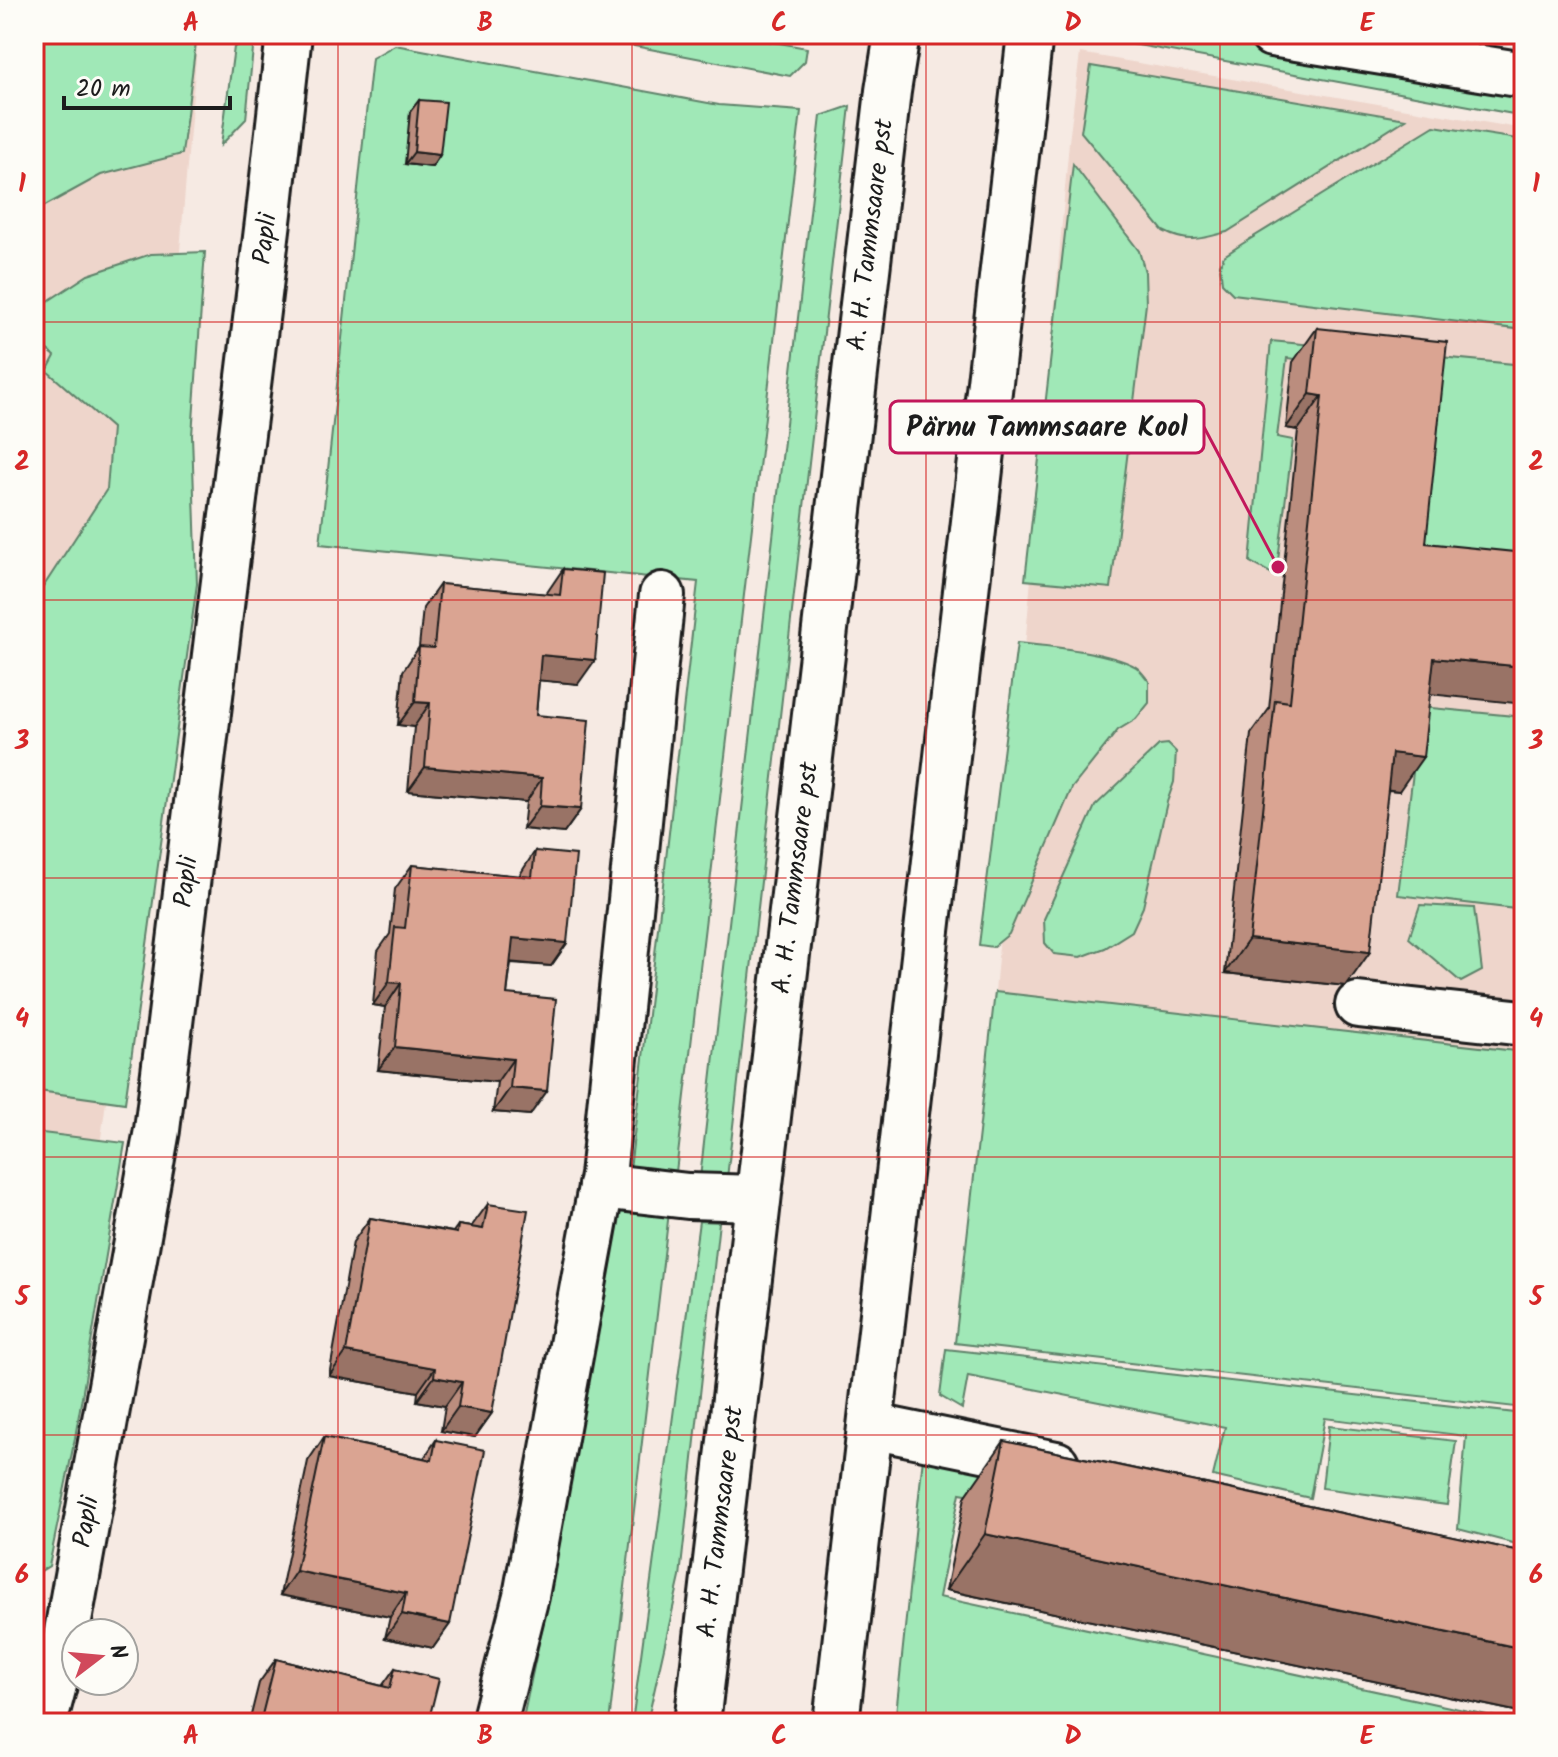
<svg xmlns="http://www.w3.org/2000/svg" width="1558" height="1757" font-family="Kalam,sans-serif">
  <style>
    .built { fill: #eed5cb }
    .green { fill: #a0e8b7; stroke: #5e826a; stroke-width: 2 }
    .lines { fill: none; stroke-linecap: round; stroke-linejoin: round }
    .minor-casing { stroke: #1c1c1c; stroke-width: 50 }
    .minor { stroke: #fdfcf7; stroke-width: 44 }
    .wall { fill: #bb8d7e; stroke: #1c1c1c; stroke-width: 2 }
    .shaded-wall { fill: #997366; stroke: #1c1c1c; stroke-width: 2 }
    .building { fill: #daa492; stroke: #1c1c1c; stroke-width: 2 }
    .grid { fill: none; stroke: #d62828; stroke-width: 2; stroke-opacity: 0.55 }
    .labels { text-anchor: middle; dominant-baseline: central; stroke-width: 6; stroke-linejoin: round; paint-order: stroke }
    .street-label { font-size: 26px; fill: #1c1c1c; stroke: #fdfcf7 }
    .leader { fill: none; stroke: #c2185b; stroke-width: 3 }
    .callout-dot { fill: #c2185b; stroke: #fdfcf7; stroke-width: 3 }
    .callout { fill: #fdfcf7; stroke: #c2185b; stroke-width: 3 }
    .callout-label { font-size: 28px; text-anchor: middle; font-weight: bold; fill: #1c1c1c }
    .neatline { fill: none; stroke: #d62828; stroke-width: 3 }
    .grid-label { font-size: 26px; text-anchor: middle; font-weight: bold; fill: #d62828 }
  </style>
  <rect width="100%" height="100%" fill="#f6eae3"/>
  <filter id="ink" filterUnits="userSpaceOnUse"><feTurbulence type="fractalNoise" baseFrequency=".0125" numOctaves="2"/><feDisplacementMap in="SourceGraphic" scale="16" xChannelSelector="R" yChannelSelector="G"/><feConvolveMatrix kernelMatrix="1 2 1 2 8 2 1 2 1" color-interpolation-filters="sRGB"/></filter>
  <g filter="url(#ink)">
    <!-- built -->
    <g class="built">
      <path d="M34,34H198L173,335L178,574L86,1248L39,1563L34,1578Z"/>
      <path d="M1080,53L1524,129V1408L955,1343L995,992L1069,142Z"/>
    </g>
    <!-- green -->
    <g class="green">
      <path d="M34,34H197L182,154L101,175L34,212Z"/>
      <path d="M572,34H730L807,48L805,61L790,76Z"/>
      <path d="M1095,34H1185L1524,93V116L1094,37Z"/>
      <path d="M254,39L246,119L221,145L234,47Z"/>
      <path d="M395,45L719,105L801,111L676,1172L630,1170L698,582L320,544L372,58Z"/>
      <path d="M1091,66L1406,119L1227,232C1201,239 1188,244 1163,231L1081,132Z"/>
      <path d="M850,106L727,1178H700L821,116Z"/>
      <path d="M1434,126L1524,140V330L1233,294L1222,283L1220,265L1224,256L1242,244Z"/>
      <path d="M1073,164L1139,251L1145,272L1146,304L1111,588L1025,580Z"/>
      <path d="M205,252L192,435L197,584L125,1103L39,1091L34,1058V601L107,489L112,428L47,371L55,356L40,344L42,305L88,275L151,254Z"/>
      <path d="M1271,341L1524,365V584L1407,572L1430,373L1287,358L1277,437L1293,440L1276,576L1250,562Z"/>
      <path d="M1017,643C1047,646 1111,652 1136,667C1141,670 1145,677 1149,681V703L1136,719L1118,730L1072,788L1009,934L993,947L979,945Z"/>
      <path d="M1421,707L1524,717V910L1398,895Z"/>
      <path d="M1168,744L1176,752L1174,782L1167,802L1143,907L1132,931L1105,948L1081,957L1054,954L1045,943L1044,919L1095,806L1159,745Z"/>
      <path d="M1420,905L1474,908L1482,971L1461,982L1409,938Z"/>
      <path d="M995,992L1524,1052V1408L955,1343Z"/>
      <path d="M34,1132L125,1143L75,1438L49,1566L34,1575Z"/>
      <path d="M618,1209L669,1212L609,1723H522L544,1619Z"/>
      <path d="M699,1221L719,1222L680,1577L647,1723H632Z"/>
      <path d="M946,1349L1524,1414V1546L1458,1529L1466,1436L1325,1418L1310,1498L1213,1476L1225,1427L968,1376L962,1409L940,1396Z"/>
      <path d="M1329,1426L1456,1441L1447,1505L1322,1488Z"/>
      <path d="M923,1457L1026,1474L1018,1503L960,1493L939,1597L1524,1723H895Z"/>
    </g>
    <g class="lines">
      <!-- minor casing -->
      <g class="minor-casing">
        <g id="minor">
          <path d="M1272,34L1524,75"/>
          <path d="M1358,1005L1524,1023"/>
          <path d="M601,1186L688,1196L758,1198"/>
          <path d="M871,1426L1056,1464"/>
          <path d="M44,1723L65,1643L157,1130L269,213L289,34"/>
          <path d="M494,1723L526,1596L603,1176L662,595"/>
          <path d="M697,1723L888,91L897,34"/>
          <path d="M836,1723L1030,34"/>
        </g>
      </g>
      <!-- minor -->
      <use href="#minor" class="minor"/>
    </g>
    <!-- wall -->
    <g class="wall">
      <path d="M419,100L440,155L432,167L405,164L410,112Z"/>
      <path d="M1317,328L1426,543L1430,694L1399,791L1388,790L1346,986L1225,973L1251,734L1269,709L1298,430L1286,428L1293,362Z"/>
      <path d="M563,569L578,684L539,680L536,715L581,809L564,833L523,829L526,802L408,791L414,727L398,725L403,671L419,647L423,608L440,584L546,594Z"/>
      <path d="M535,851L567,943L551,966L511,963L507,994L530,1115L493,1112L497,1082L378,1070L385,1007L373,1005L378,951L390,934L395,889L412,865L519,876Z"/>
      <path d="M488,1204L492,1413L475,1437L441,1431L445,1406L417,1401L418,1392L329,1376L353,1242L370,1218L453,1232L458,1225L471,1227Z"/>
      <path d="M324,1437L424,1458L436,1440L450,1624L433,1648L385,1638L390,1617L280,1595L308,1461Z"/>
      <path d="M1004,1441L1524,1552V1713L946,1590L965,1497Z"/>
      <path d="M276,1659L382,1686L395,1668L428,1723H249L259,1683Z"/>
    </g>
    <!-- shaded-wall -->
    <g class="shaded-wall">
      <path d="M414,152L440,155L432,167L405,164Z"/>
      <path d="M1310,394L1322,396L1298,430L1286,428Z"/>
      <path d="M541,655L595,660L578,684L524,679Z"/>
      <path d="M1434,658L1524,667V704L1410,692Z"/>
      <path d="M415,702L430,703L414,727L398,725Z"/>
      <path d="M1392,753L1423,757L1399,791L1368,787Z"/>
      <path d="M425,767L542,778L526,802L408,791Z"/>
      <path d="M540,806L581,809L564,833L523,829Z"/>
      <path d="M513,938L567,943L551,966L496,961Z"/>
      <path d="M1249,939L1370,952L1346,986L1225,973Z"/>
      <path d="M389,982L401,983L385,1007L373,1005Z"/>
      <path d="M395,1047L513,1059L497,1082L378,1070Z"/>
      <path d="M510,1088L547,1091L530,1115L493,1112Z"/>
      <path d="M346,1352L435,1368L418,1392L329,1376Z"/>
      <path d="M434,1377L462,1382L445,1406L417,1401Z"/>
      <path d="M458,1407L492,1413L475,1437L441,1431Z"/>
      <path d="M985,1534L1524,1649V1713L946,1590Z"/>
      <path d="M296,1571L406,1593L390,1617L280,1595Z"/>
      <path d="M402,1614L450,1624L433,1648L385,1638Z"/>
    </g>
    <!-- building -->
    <g class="building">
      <path d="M419,100L446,102L440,155L414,152Z"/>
      <path d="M1317,328L1447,342L1426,543L1524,553V667L1434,658L1423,757L1392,753L1370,952L1249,939L1275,700L1290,702L1322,396L1310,394Z"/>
      <path d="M563,569L603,573L595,660L541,655L536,715L589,720L581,809L540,806L542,778L425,767L430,703L415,702L419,647L434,648L440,584L560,595Z"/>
      <path d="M535,851L576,855L567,943L513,938L507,994L556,999L547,1091L510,1088L513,1059L395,1047L401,983L389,982L395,927L405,928L412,865L532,877Z"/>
      <path d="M488,1204L528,1210L492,1413L458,1407L462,1382L434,1377L435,1368L346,1352L370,1218L457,1233L458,1225L483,1229Z"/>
      <path d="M324,1437L432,1460L436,1440L485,1450L450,1624L402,1614L406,1593L296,1571Z"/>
      <path d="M1004,1441L1524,1552V1649L985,1534Z"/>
      <path d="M276,1659L390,1688L395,1668L439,1679L428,1723H260Z"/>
    </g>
  </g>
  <!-- grid -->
  <path class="grid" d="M338,34V1723M632,34V1723M926,34V1723M1220,34V1723M34,322H1524M34,600H1524M34,878H1524M34,1157H1524M34,1435H1524"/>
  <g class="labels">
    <!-- street labels -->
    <g class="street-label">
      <text transform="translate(871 235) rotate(-83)">A. H. Tammsaare pst</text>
      <text transform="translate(266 239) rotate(-83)">Papli</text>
      <text transform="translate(796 878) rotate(-83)">A. H. Tammsaare pst</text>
      <text transform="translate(187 882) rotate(-83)">Papli</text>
      <text transform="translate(87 1522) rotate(-80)">Papli</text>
      <text transform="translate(721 1522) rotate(-83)">A. H. Tammsaare pst</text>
    </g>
  </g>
  <!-- callouts -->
  <path class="leader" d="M1278 567L1204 427"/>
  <circle class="callout-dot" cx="1278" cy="567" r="8"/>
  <rect class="callout" x="890" y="401" width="314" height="52" rx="8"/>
  <g class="callout-label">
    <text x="1047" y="436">Pärnu Tammsaare Kool</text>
  </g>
  <!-- margin -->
  <rect width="1558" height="1757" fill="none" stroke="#fdfcf7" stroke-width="88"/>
  <!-- north arrow -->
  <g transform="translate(100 1657) rotate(74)"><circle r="38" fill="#fdfcf7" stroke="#a3a29f" stroke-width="2"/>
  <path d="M0-6L14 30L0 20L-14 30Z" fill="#d1495b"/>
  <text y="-12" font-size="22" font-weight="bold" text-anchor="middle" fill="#1c1c1c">N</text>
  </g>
  <!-- scale -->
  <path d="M64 96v12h166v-12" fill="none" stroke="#1c1c1c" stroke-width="4"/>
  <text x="76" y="96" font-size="24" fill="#1c1c1c" stroke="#fdfcf7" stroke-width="6" paint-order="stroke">20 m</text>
  <rect x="44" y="44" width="1470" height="1669" class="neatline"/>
  <g class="grid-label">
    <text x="191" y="31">A</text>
    <text x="485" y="31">B</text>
    <text x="779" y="31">C</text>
    <text x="1073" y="31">D</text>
    <text x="1367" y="31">E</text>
    <text x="22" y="192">1</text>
    <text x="1536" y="192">1</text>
    <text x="22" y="470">2</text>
    <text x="1536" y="470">2</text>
    <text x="22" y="749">3</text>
    <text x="1536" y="749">3</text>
    <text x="22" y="1027">4</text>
    <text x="1536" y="1027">4</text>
    <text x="22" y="1305">5</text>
    <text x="1536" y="1305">5</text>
    <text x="22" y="1583">6</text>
    <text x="1536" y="1583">6</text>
    <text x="191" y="1744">A</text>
    <text x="485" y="1744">B</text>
    <text x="779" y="1744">C</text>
    <text x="1073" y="1744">D</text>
    <text x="1367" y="1744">E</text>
  </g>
</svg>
